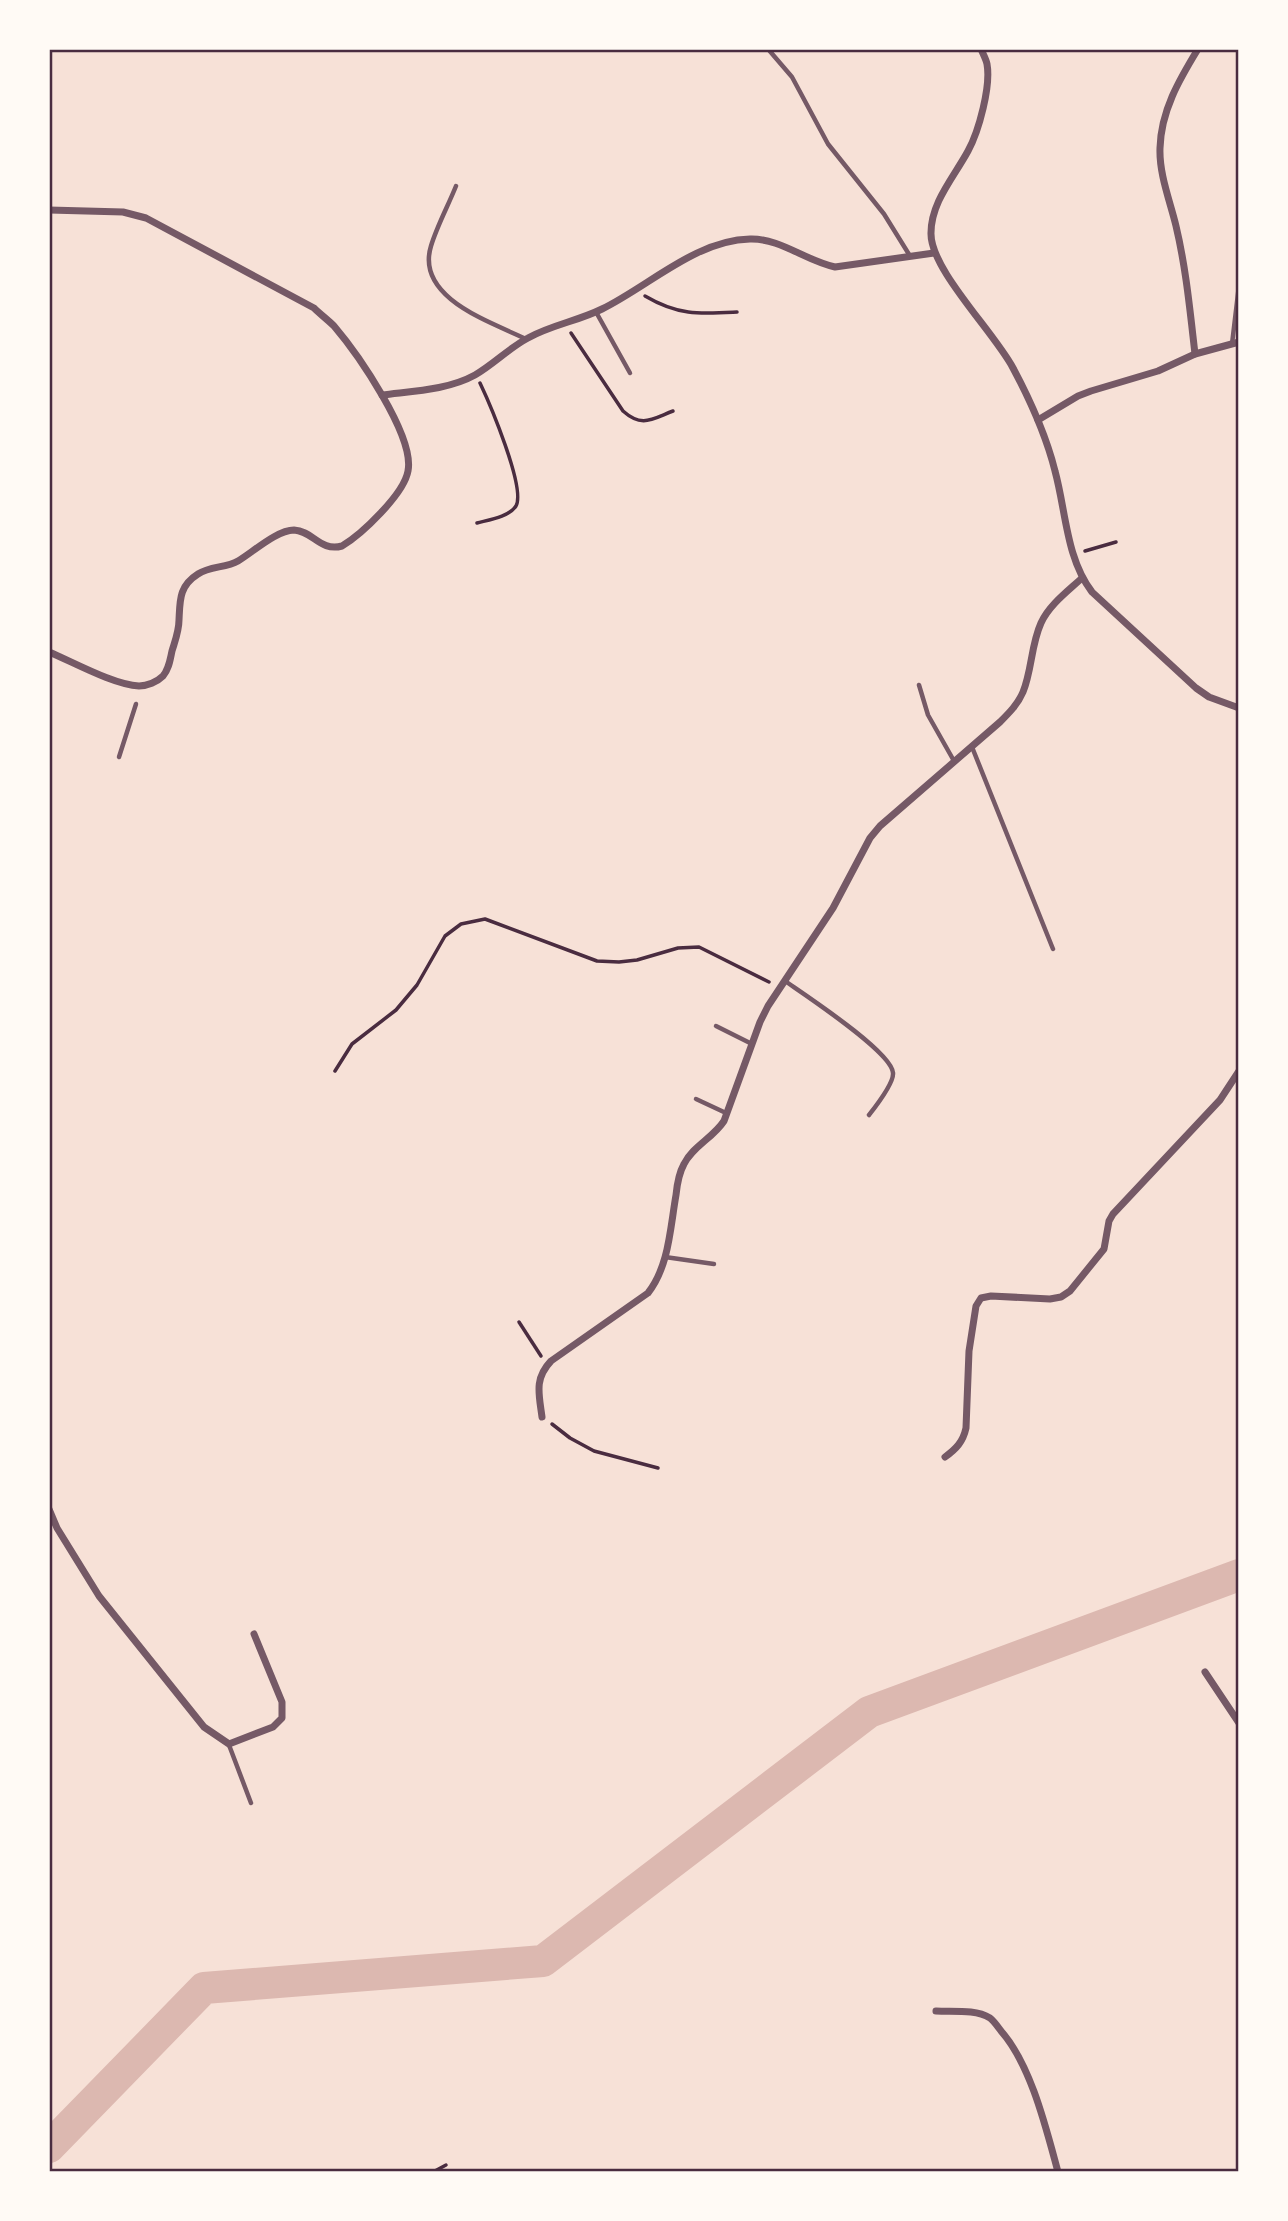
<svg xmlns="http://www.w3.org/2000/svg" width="1288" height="2221" font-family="Montserrat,sans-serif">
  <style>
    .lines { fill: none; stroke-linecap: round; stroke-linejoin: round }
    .river { stroke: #dcb8b0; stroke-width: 32 }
    .path { stroke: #4a2c40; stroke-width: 3.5 }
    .service { stroke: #755966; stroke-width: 4.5 }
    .minor { stroke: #755966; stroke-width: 7 }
    .neatline { fill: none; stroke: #4a2c40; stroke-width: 2.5 }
  </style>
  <rect width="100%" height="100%" fill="#f7e1d7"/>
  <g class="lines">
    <!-- river -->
    <path class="river" d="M49,2147L204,1988L543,1961L869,1712L1239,1575"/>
    <!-- path -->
    <g class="path">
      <path d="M645,296C679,316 700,314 737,312"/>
      <path d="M571,333L623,411C642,428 652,419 673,411"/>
      <path d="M477,523C488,520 509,517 516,506C526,488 489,402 480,383"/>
      <path d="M1085,551L1116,542"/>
      <path d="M335,1071L352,1044L396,1010L417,985L445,936L461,924L485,919L597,961L619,962L637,960L678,948L699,947L769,982"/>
      <path d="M519,1322L541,1356"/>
      <path d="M552,1424L570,1438L594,1451L658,1468"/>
      <path d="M433,2172L446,2165"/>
    </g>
    <!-- service -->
    <g class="service">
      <path d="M768,49L792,77L828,144L884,214L910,256"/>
      <path d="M456,186C448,206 437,226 431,246C415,298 491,322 526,339"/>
      <path d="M596,312L630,373"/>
      <path d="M1232,344L1239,285"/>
      <path d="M919,685L928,715L954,761"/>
      <path d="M972,747L1053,949"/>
      <path d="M119,757L136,704"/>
      <path d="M785,981C805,995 892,1052 893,1073C894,1083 876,1106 869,1115"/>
      <path d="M716,1026L752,1044"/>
      <path d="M696,1099L726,1113"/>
      <path d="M665,1257L714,1264"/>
      <path d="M229,1745L251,1803"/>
    </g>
    <!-- minor -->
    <g class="minor">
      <path d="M981,49C983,54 986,59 987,64C991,86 979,131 968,151C954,177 931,202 931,233C930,269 994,332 1013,368C1030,400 1046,435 1055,471C1066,511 1066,558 1092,592L1196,688L1209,697L1239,708"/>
      <path d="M49,210L123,212L146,218L314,308C320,314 328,320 334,326C357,353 415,436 408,471C404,494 362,534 342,546C320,552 313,531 294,530C277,530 253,552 238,561C226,568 210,566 198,574C179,586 180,600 179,620C179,631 175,641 172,651C170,660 169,669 163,676C157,682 147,686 139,686C114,685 73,662 49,652"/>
      <path d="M1195,354C1190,311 1186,268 1176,226C1170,201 1159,174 1160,148C1161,111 1179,80 1198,49"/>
      <path d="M382,395C413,391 448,390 475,375C494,364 509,348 528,338C551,325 578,321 602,309C649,286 696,240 750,239C780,238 806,261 835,267L934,253"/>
      <path d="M1038,420L1078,396L1091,391L1158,371L1195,354L1239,342"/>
      <path d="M542,1417C539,1394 534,1379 551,1361L648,1293C669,1266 670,1229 676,1195C677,1185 679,1173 684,1164C693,1146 713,1138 724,1121L760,1022L768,1006L833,908L870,838L880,826L1000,722C1009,713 1018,704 1023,692C1032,670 1031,645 1041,623C1049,605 1068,591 1082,578"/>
      <path d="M945,1457C956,1449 963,1442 966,1428L969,1351L976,1306L981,1298L991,1296L1050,1299L1061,1297L1070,1291L1104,1249L1109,1221L1113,1214L1220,1100L1239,1071"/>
      <path d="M49,1509L57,1528L99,1596L204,1727L229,1744L273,1727L282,1718V1702L254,1634"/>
      <path d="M1205,1672L1239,1723"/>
      <path d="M936,2011C953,2012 975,2009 990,2018C994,2021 998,2027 1001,2031C1031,2065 1046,2128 1058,2172"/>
    </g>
  </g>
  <!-- border -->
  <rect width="1288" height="2221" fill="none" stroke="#fffaf5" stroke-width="102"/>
  <rect x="51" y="51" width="1186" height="2119" class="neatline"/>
</svg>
